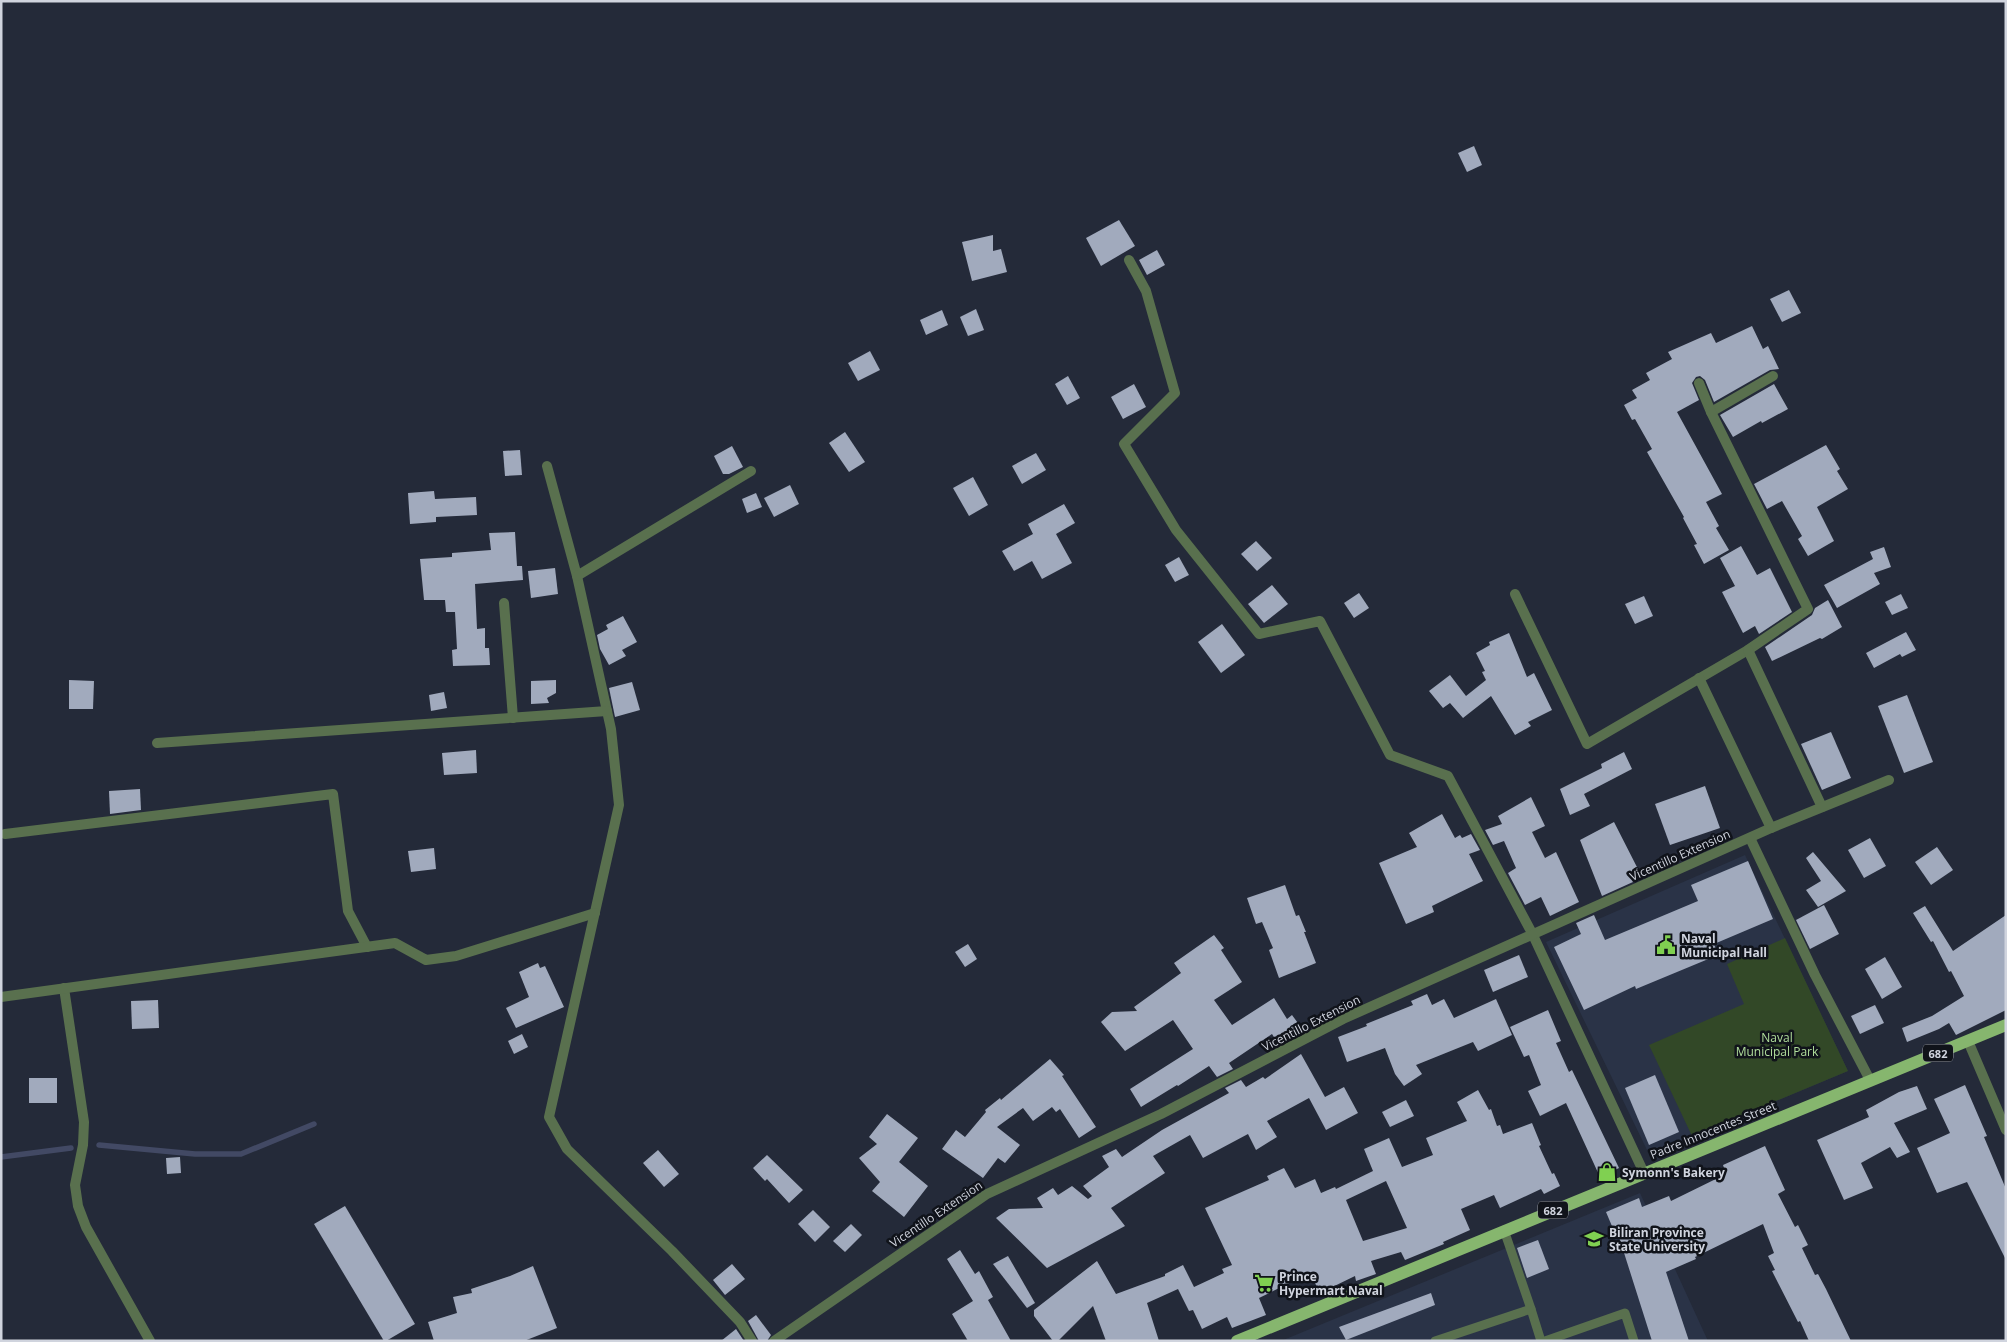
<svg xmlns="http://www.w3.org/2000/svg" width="2007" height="1342" font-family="'Open Sans',sans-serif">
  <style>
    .built { fill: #2a3347 }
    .green { fill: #324827 }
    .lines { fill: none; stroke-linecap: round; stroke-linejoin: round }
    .stream { stroke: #424964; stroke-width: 5.5 }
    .building { fill: #a1aabd; fill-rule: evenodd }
    .lane { stroke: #59704e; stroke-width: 9 }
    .street { stroke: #59704e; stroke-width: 10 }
    .primary { stroke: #86b66e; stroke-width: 12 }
    .labels { text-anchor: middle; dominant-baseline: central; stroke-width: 5; stroke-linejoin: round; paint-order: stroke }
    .shield { fill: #10131a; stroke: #969aa3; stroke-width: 1 }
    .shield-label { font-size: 11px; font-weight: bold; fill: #d0d4de }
    .street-label { font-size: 12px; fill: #d0d4de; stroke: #10131a }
    .poi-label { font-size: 12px; font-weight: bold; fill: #d0d4de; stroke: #10131a; text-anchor: start }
    .park-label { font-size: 12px; fill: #b1de9c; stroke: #10131a }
  </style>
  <rect width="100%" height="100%" fill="#242a39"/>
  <!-- built -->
  <g class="built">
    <path d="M1745,855L1848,1071L1649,1154L1546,942Z"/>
    <path d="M1640,1193L1708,1341H1281Z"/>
  </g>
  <!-- green -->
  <path class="green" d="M1785,938L1848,1071L1692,1136L1649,1045L1744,1004L1727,964Z"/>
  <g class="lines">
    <!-- stream -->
    <g class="stream">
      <path d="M99,1145L195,1154H241L314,1124"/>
      <path d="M1,1157L71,1148"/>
    </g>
  </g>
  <!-- building -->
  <g class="building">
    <path d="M1474,146L1482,165L1467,172L1458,153Z"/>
    <path d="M1119,220L1135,246L1101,266L1086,238Z"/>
    <path d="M993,235V251L1001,249L1007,272L972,281L962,242Z"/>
    <path d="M1157,250L1165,265L1147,275L1139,260Z"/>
    <path d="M1789,290L1801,313L1782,322L1770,299Z"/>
    <path d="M976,309L984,330L968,336L960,317Z"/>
    <path d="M942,310L948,325L926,335L920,320Z"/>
    <path d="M1752,326L1763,349L1768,346L1779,369L1770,370L1714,402L1705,380L1700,376L1696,377L1692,383L1699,400L1677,412L1722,494L1706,502L1719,526L1716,528L1729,550L1704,564L1694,545L1697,544L1683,518L1684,517L1647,452L1652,449L1635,419L1632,420L1624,405L1637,398L1632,390L1650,380L1646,373L1672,359L1668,352L1711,333L1716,343Z"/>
    <path d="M870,351L880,370L858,381L848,363Z"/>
    <path d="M1068,376L1080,398L1067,405L1055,384Z"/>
    <path d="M1134,384L1146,407L1123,419L1111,397Z"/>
    <path d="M1774,384L1788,409L1762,423L1761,421L1733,437L1720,415Z"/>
    <path d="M845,432L865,462L849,472L829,443Z"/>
    <path d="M1826,445L1840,469L1837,471L1848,489L1817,507L1834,541L1808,556L1798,539L1802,536L1782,501L1767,509L1754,484Z"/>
    <path d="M732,446L743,467L729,474H723L714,456Z"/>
    <path d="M520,450L522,475L505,476L503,451Z"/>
    <path d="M1036,453L1046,470L1022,484L1012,466Z"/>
    <path d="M973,477L988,505L969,516L953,488Z"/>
    <path d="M790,485L799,504L774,517L764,498Z"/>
    <path d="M434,491L435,499L476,497L477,515L436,517V522L410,524L408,493Z"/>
    <path d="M756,493L762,507L747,513L742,499Z"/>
    <path d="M1064,504L1075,523L1056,534L1072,563L1042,579L1032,561L1014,571L1002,551L1033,534L1028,524Z"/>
    <path d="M515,532L517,566H522L523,580L475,584L477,629L485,628V648H489L490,665L453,666L452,650L457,649L455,612H446L445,600H424L420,559L452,557V553L491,550L489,533Z"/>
    <path d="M1256,541L1272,558L1257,571L1241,554Z"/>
    <path d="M1741,546L1757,575L1770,568L1792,612L1759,634L1755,626L1743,633L1722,592L1735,586L1720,558Z"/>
    <path d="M1884,547L1891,567L1874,573L1880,584L1837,608L1824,585L1873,559L1870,552Z"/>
    <path d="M1179,557L1189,575L1175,582L1165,565Z"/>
    <path d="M555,568L558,594L531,598L528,571Z"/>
    <path d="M1272,585L1288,604L1264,623L1248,604Z"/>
    <path d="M1359,593L1369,608L1354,618L1344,603Z"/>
    <path d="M1901,594L1908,608L1892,615L1885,602Z"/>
    <path d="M1644,596L1653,616L1635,624L1625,604Z"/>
    <path d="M1828,600L1842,627L1822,639L1820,638L1772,661L1765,647L1812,615L1815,608Z"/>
    <path d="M623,616L637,642L622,650L626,656L609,665L600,649L597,635L608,629L606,625Z"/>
    <path d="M1222,624L1245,655L1221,673L1198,642Z"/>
    <path d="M1906,632L1916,650L1902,657L1900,654L1874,668L1866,653Z"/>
    <path d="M1509,633L1527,677L1534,673L1552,710L1528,722L1531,726L1515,735L1491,696L1463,718L1450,703L1443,708L1429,691L1450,675L1466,696L1486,680L1482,672L1485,671L1476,653L1490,645L1489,642Z"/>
    <path d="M69,680L94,681L93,709H69Z"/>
    <path d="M556,680V693L547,698L549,703L531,704V681Z"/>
    <path d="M632,682L640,710L615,717L609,688Z"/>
    <path d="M444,692L447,708L431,711L429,695Z"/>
    <path d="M1907,695L1933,762L1904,773L1878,706Z"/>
    <path d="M1831,732L1851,778L1822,790L1801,744Z"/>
    <path d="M476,750L477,773L444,775L442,753Z"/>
    <path d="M1624,752L1632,769L1584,794L1590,806L1570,815L1560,789L1602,768L1601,764Z"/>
    <path d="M1705,786L1720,828L1670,845L1655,804Z"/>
    <path d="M140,789L141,810L110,814L109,791Z"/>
    <path d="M1531,797L1545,826L1532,832L1545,858L1556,852L1579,902L1550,916L1541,897L1525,905L1508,873L1516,868L1504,841L1493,845L1485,830L1502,824L1498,816Z"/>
    <path d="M1442,814L1455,838L1460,835L1462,838L1471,834L1480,850L1469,854L1483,881L1432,906L1434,912L1406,924L1379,863L1417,847L1409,833Z"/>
    <path d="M1614,822L1641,875L1632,880L1633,882L1602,896L1580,840Z"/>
    <path d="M1870,838L1886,866L1864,878L1848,850Z"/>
    <path d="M1937,847L1953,870L1931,885L1915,862Z"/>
    <path d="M434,848L436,869L411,872L408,851Z"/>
    <path d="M1813,852L1846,891L1818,907L1806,890L1821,881L1806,858Z"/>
    <path d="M1748,861L1773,919L1714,944L1718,955L1636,989L1635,986L1584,1010L1554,947L1581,934L1576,923L1594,915L1605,940L1698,901L1691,885Z"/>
    <path d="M1285,885L1296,916L1299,915L1306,932H1304L1316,963L1279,978L1269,950L1273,948L1262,922L1256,924L1247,898Z"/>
    <path d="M1824,905L1839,934L1810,949L1796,920Z"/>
    <path d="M1925,906L1953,951L2006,915V1010L1956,1035L1949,1023L1939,1029L1907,1042L1902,1028L1932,1016L1964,996L1951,971L1949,972L1933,941L1931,942L1913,913Z"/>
    <path d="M1214,935L1224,948L1221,950L1242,982L1214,1000L1232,1025L1274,998L1287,1019L1292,1015L1303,1030L1279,1045L1272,1034L1229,1063L1233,1069L1217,1077L1209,1066L1178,1086L1177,1085L1141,1107L1130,1089L1193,1049L1173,1020L1125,1051L1101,1022L1112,1012L1137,1011L1134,1007L1181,973L1174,963Z"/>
    <path d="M968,944L977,959L965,967L955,952Z"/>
    <path d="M1519,955L1528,977L1493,992L1484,970Z"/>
    <path d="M1885,957L1902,987L1882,999L1865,969Z"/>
    <path d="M538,963L540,968L545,966L564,1007L516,1028L506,1008L529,997L519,972Z"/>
    <path d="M1427,994L1432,1005L1444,999L1454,1018L1496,999L1512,1035L1478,1051L1473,1042L1416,1065L1422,1074L1404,1086L1395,1074L1385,1048L1347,1062L1338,1037L1367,1026L1366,1024L1413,1005L1411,1001Z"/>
    <path d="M158,1000L159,1028L132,1029L131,1001Z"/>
    <path d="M1875,1005L1884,1023L1860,1034L1851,1016Z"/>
    <path d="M1548,1010L1561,1041L1556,1043L1569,1072L1572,1070L1619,1168L1600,1177L1566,1103L1540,1116L1528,1091L1541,1085L1529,1055L1524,1057L1510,1027Z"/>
    <path d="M522,1034L528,1047L514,1054L508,1041Z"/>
    <path d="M1301,1054L1325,1097L1344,1087L1358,1113L1326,1130L1309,1098L1267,1121L1277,1137L1256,1150L1248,1134L1203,1158L1190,1135L1153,1156L1165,1173L1111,1208L1125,1226L1047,1268L996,1218L1009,1209L1043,1208L1037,1198L1053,1188L1058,1195L1072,1186L1088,1199L1092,1196L1083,1186L1109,1167L1102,1156L1116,1149L1122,1157L1162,1130L1229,1093L1225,1088L1241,1080L1246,1087L1263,1077L1265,1079Z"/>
    <path d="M1050,1059L1064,1075L1062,1076L1096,1127L1079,1138L1060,1109L1056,1112L1052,1107L1033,1121L1023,1108L997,1127L1020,1145L1005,1163L998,1158L983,1178L942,1149L956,1130L965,1137L986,1112L985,1110L1000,1098L1001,1100Z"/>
    <path d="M1655,1075L1679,1132L1649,1145L1625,1088Z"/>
    <rect x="29" y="1078" width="28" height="25"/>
    <path d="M1965,1085L1987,1136L1984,1137L2006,1189V1260L1967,1182L1937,1193L1917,1148L1950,1133L1934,1099Z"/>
    <path d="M1917,1086L1927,1109L1894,1123L1910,1152L1897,1158L1890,1147L1861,1163L1873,1188L1844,1200L1817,1140L1869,1117L1866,1110L1899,1092Z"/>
    <path d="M1478,1090L1489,1110L1491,1109L1497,1126L1500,1125L1503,1134L1532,1123L1541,1145L1539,1146L1552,1174L1554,1173L1560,1186L1544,1194L1541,1189L1500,1208L1494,1195L1461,1209L1470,1230L1443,1242L1444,1244L1405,1260L1401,1252L1371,1261L1376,1274L1356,1281L1355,1276L1320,1293L1310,1273L1259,1298L1266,1315L1232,1328L1227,1317L1202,1329L1193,1310L1189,1311L1178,1289L1147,1303L1159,1341H1106L1093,1306L1058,1341H1053L1034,1316V1310L1097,1261L1116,1294L1165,1276V1274L1183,1265L1194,1287L1224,1273L1222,1269L1232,1265L1205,1208L1269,1180L1267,1176L1284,1168L1295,1188L1315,1179L1321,1193L1335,1187L1336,1189L1373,1171L1364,1149L1389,1138L1402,1167L1433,1155L1426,1138L1467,1121L1457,1102ZM1386,1181L1407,1228L1363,1241L1346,1200Z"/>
    <path d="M1406,1100L1414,1116L1390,1127L1382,1112Z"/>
    <path d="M887,1114L918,1138L899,1162L928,1186L904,1217L872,1191L880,1182L859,1158L877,1144L869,1137Z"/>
    <path d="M1765,1146L1785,1190L1778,1194L1795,1227L1798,1225L1808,1245L1802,1248L1815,1275L1818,1274L1826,1289L1851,1341H1809L1800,1321L1798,1322L1772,1271L1775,1270L1768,1256L1774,1253L1763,1224L1695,1257L1696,1259L1666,1272L1689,1341H1652L1619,1237L1617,1238L1606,1212L1639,1198L1642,1207L1669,1196L1671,1201L1726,1174L1723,1165Z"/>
    <path d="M658,1150L679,1174L664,1187L643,1163Z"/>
    <path d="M767,1155L803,1190L789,1203L767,1179L765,1181L753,1168Z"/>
    <path d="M180,1157L181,1173L167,1174L166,1158Z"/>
    <path d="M345,1206L415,1324L386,1341H384L314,1224Z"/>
    <path d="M813,1210L830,1227L815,1242L798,1224Z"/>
    <path d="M851,1224L862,1235L845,1252L833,1241Z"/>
    <path d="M1538,1240L1549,1269L1527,1278L1517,1248Z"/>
    <path d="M960,1250L975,1274L979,1271L993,1297L988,1300L1011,1341H968L952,1314L973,1301L947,1259Z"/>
    <path d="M1008,1256L1035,1303L1027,1308L993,1264Z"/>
    <path d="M732,1264L745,1279L725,1295L713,1280Z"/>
    <path d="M533,1266L557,1328L524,1341H434L428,1322L457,1313L453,1297L472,1293L471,1289L510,1276Z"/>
    <path d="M1431,1293L1435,1305L1346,1340L1339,1327Z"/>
    <path d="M756,1315L771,1335L767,1341H759L748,1321Z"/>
    <path d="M736,1329L744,1341H721Z"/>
  </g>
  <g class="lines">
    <!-- lane -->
    <g class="lane">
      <path d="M1531,1309L1541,1341"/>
      <path d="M1435,1341L1531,1309L1504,1230"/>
      <path d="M1545,1341L1625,1313L1634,1341"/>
    </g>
    <!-- street -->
    <g class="street">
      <path d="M1129,260L1146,291L1175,393L1124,444L1176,530L1259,634L1320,621L1390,755L1448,776L1532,933L1644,1173"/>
      <path d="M1711,412L1773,376"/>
      <path d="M547,466L577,576L611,729L619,805L549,1117L567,1149L672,1251L740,1322L752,1341"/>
      <path d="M577,576L751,471"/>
      <path d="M1515,594L1587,744L1748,650L1808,609L1711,412L1699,383"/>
      <path d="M504,603L513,718"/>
      <path d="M1748,650L1822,807"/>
      <path d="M1699,678L1771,828"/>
      <path d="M157,743L607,711"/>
      <path d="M5,834L333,794L348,911L367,947"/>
      <path d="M1750,838L1815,975L1870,1080"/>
      <path d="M64,988L84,1122L83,1145L75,1185L78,1206L86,1227L150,1341"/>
      <path d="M1,997L395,943L426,960L456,956L595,913"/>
      <path d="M1968,1041L2006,1130"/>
      <path d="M774,1341L987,1194L1161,1114L1343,1019L1771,828L1889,780"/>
    </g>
    <!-- primary -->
    <path class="primary" d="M1237,1341L2006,1025"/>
  </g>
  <!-- icons -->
  <defs>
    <g id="civic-bare" transform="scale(1.5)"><path d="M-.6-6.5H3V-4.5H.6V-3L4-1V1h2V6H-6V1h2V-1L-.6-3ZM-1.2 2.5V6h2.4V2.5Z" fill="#80d051" stroke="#10131a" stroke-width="2.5" paint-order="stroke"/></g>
    <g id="shop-bare" transform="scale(1.5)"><path d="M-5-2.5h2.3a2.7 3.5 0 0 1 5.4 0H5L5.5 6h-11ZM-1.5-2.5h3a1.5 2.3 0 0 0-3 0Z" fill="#80d051" stroke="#10131a" stroke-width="2.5" paint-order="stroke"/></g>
    <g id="university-bare" transform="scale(1.5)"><path d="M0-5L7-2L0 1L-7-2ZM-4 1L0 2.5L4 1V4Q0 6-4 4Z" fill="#80d051" stroke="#10131a" stroke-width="2.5" paint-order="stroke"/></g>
    <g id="supermarket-bare" transform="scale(1.5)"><path d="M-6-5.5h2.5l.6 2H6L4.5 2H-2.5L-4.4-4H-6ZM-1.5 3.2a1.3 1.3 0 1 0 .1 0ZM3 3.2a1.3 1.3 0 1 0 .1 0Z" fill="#80d051" stroke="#10131a" stroke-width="2.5" paint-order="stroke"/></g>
  </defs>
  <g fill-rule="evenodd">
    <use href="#civic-bare" x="1666" y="945"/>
    <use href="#shop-bare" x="1607" y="1172"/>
    <use href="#university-bare" x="1594" y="1239"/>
    <use href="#supermarket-bare" x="1264" y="1283"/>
  </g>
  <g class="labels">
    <!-- shield labels -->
    <g class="shield">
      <rect x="1923" y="1044.5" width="30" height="17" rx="4"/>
      <rect x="1538" y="1201.5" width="30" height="17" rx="4"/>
    </g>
    <g class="shield-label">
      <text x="1938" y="1053">682</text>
      <text x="1553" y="1210">682</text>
    </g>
    <!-- street labels -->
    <g class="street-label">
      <text transform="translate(1680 855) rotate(-24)">Vicentillo Extension</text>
      <text transform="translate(1311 1023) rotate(-27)">Vicentillo Extension</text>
      <text transform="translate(1713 1130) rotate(-22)">Padre Innocentes Street</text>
      <text transform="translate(936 1214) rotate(-34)">Vicentillo Extension</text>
    </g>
    <!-- poi labels -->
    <g class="poi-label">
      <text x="1681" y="938">Naval<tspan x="1681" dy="14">Municipal Hall</tspan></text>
      <text x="1622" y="1172">Symonn's Bakery</text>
      <text x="1609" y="1232">Biliran Province<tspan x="1609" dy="14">State University</tspan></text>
      <text x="1279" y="1276">Prince<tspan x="1279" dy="14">Hypermart Naval</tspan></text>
    </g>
    <!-- park labels -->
    <g class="park-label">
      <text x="1777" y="1037">Naval<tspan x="1777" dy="14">Municipal Park</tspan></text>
    </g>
  </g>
  <!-- border -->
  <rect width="2007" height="1342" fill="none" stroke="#d0d4de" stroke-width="5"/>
</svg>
